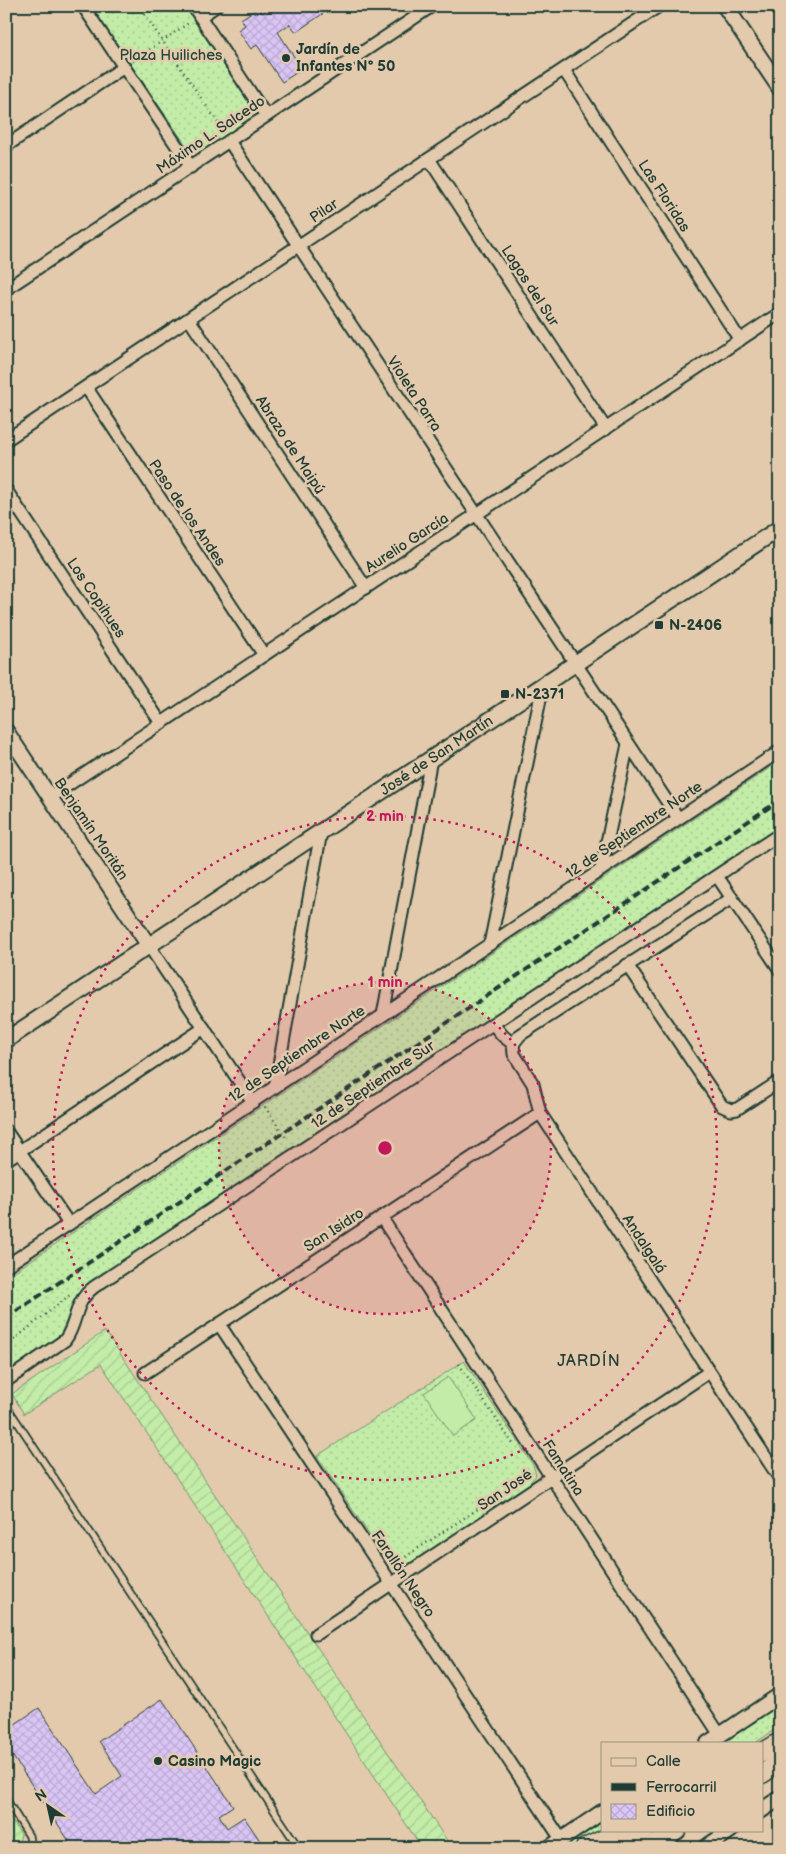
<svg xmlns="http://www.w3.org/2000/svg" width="786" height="1854" font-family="'Balsamiq Sans',sans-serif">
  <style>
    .grass { fill: url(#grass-dots); stroke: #71946e }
    .garden { fill: url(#garden-furrows); stroke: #71946e }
    .pitch { fill: #c3eca8; stroke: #71946e }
    .building { fill: url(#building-cross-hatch); stroke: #1f3d34 }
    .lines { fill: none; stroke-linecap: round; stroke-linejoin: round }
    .service-casing { stroke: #1f3d34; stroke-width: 9 }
    .minor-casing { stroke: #1f3d34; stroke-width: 15 }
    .tertiary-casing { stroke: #1f3d34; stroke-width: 18 }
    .secondary-casing { stroke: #1f3d34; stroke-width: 19 }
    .trunk-casing { stroke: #1f3d34; stroke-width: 21 }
    .path { stroke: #1f3d34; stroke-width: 2.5; stroke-dasharray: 1 4; stroke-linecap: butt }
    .service { stroke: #e4caac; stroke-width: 5.5 }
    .minor { stroke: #e4caac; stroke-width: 11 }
    .tertiary { stroke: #e4caac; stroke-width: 14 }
    .secondary { stroke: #e4caac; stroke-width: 15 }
    .trunk { stroke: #e4caac; stroke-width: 18 }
    .rail { stroke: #1f3d34; stroke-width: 4; stroke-dasharray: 8 4; stroke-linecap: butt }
    .ring { fill: none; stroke: #c2185b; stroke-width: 2.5; stroke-dasharray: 2.5 5 }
    .poi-dot { fill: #1f3d34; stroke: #e4caac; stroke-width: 2 }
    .labels { text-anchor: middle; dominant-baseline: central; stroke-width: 5; stroke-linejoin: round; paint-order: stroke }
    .poi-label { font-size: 15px; font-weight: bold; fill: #1f3d34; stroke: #e4caac; text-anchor: start }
    .park-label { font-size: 15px; fill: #27463a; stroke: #e4caac }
    .street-label { font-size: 15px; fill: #1f3d34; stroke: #e4caac }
    .neighbourhood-label { font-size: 16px; letter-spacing: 1px; fill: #1f3d34; stroke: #e4caac }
    .centre { fill: #c2185b; stroke: #e4caac; stroke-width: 2.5 }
    .ring-label { font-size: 15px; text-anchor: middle; font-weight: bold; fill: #c2185b; stroke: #e4caac; stroke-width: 5; stroke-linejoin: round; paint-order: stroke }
  </style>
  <defs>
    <pattern id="grass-dots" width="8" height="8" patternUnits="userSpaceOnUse" patternTransform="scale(1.25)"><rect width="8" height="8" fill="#c3eca8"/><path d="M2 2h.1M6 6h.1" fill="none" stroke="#a7cb91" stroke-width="1.8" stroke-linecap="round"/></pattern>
    <pattern id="garden-furrows" width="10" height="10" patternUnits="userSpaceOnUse" patternTransform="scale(1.25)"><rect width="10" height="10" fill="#c3eca8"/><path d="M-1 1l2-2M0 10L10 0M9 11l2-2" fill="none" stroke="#a7cb91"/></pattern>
    <pattern id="building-cross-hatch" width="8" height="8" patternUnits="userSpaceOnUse" patternTransform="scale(1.25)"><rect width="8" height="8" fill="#dac5f5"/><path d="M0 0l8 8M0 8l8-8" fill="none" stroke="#bbaad3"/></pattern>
  </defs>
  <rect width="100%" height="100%" fill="#e4caac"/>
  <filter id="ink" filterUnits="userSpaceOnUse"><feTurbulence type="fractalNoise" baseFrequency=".02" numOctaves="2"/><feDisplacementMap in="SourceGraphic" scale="10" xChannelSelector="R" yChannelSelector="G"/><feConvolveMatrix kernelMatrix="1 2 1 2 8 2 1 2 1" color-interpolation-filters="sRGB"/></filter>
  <g filter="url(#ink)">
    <!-- grass -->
    <g class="grass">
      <path d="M91,6H186L251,103L254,110L252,116L205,150L198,152L190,151Z"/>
      <path d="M780,761V828L87,1288L76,1299L60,1335L6,1373V1277Z"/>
      <path d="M464,1361L533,1465L536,1475L528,1485L408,1565L395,1567L386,1560L317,1456Z"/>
      <path d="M780,1705V1726L755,1743H722Z"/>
      <path d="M602,1822V1830H610L574,1848H564Z"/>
    </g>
    <!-- garden -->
    <g class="garden">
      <path d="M105,1331L452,1848H422L101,1364L24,1414L12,1394Z"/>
      <path d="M6,1812L21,1834L19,1843L13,1848H6L8,1838Z"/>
    </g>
    <!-- pitch -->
    <path class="pitch" d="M448,1377L477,1420L453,1436L424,1393Z"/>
    <!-- building -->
    <g class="building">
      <path d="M334,6L296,32L290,24L278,32L302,69L282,82L257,45L251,49L238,30L245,25L241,19L258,8L262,13L271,6Z"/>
      <path d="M162,1699L233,1806L219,1815L227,1828L244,1817L265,1848H60L69,1841L6,1746V1730L39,1708L96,1794L122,1776L99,1741Z"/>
    </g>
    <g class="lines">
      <!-- service casing -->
      <g class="service-casing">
        <g id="service">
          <path d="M6,1405L299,1848"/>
          <path d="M6,1799L29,1836L30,1842L26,1848"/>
        </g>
      </g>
      <!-- minor casing -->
      <g class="minor-casing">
        <g id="minor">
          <path d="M83,6L191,167"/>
          <path d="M193,6L266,116"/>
          <path d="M200,17L216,6"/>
          <path d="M564,70L740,340"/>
          <path d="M229,141L678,818"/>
          <path d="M6,146L124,67"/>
          <path d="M429,159L606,429"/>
          <path d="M6,289L432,6"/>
          <path d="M189,319L366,588"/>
          <path d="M86,387L264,655"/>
          <path d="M6,440L659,6"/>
          <path d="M6,490L161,723"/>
          <path d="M50,797L780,313"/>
          <path d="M601,870L628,744"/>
          <path d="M717,876L780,970"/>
          <path d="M490,944L543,685"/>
          <path d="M149,946L253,1102"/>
          <path d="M627,965L722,1106L731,1110L737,1109L780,1081"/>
          <path d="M383,1015L431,759"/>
          <path d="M493,1024L503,1036L513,1044"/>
          <path d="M513,1044L514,1054L533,1084L540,1113L780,1479"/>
          <path d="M513,1044L520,1035L732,898"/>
          <path d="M275,1087L321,832"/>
          <path d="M6,1131L69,1224"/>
          <path d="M6,1160L204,1028"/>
          <path d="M381,1217L720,1735"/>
          <path d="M6,1266L780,751"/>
          <path d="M219,1324L561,1839"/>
          <path d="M145,1373L540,1113"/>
          <path d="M6,1381L65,1340C79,1321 72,1304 94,1287L780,834"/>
          <path d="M316,1634L709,1372"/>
        </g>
      </g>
      <!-- tertiary casing -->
      <g class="tertiary-casing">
        <g id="tertiary">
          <path d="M6,731L149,946"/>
          <path d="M708,1743L780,1695"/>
          <path d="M762,1810L780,1798"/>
          <path d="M549,1848L602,1812"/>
          <path d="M705,1848L731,1830"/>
        </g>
      </g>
      <!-- secondary casing -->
      <g class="secondary-casing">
        <g id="secondary">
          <path d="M725,6L780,88"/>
          <path id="s1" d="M6,1040L780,528"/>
        </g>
      </g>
      <!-- trunk casing -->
      <g class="trunk-casing">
        <g id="trunk">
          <path d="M762,1753L780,1742"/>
          <path d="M762,1774L780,1762"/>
          <path d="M585,1848L623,1830"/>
          <path d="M620,1848L646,1830"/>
          <path d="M651,1848L677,1830"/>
        </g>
      </g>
      <!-- path -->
      <g class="path">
        <path d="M139,6L224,132"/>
        <path d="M133,61L190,22"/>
        <path d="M265,1107L287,1139"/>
        <path d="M6,1346L71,1294"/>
        <path d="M459,1364L513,1444"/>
        <path d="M393,1565L505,1491"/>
      </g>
      <!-- service -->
      <use href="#service" class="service"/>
      <!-- minor -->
      <use href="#minor" class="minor"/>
      <!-- tertiary -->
      <use href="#tertiary" class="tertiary"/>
      <!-- secondary -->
      <use href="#secondary" class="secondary"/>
      <!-- trunk -->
      <use href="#trunk" class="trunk"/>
      <!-- rail -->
      <path class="rail" d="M6,1318L780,800"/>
    </g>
  </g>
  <!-- distance rings -->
  <circle cx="385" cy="1148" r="166" fill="#c2185b" fill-opacity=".12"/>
  <g class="ring">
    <circle cx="385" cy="1148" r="166"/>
    <circle cx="385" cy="1148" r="332"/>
  </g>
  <!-- markers -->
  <g class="poi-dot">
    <circle cx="286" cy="58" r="5"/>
    <rect x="654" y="620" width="10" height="10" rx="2.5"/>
    <rect x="500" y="689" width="10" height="10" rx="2.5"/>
    <circle cx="158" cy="1761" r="5"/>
  </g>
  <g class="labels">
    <!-- poi labels -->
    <g class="poi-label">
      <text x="296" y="49">Jardín de<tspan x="296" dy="17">Infantes N° 50</tspan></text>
      <text x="669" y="625">N-2406</text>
      <text x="515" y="694">N-2371</text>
      <text x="168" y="1761">Casino Magic</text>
    </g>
    <!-- park labels -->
    <g class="park-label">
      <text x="171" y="55">Plaza Huiliches</text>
    </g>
    <!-- street labels -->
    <g class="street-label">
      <text transform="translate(211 135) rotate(-34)">Máximo L. Salcedo</text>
      <text transform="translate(664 196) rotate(57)">Las Floridas</text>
      <text transform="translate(324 211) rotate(-34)">Pilar</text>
      <text transform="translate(530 286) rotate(57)">Lagos del Sur</text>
      <text transform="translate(414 394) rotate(57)">Violeta Parra</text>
      <text transform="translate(290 445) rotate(57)">Abrazo de Maipú</text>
      <text transform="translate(187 513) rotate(56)">Paso de los Andes</text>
      <text transform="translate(407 543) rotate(-33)">Aurelio García</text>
      <text transform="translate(96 598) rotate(56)">Los Copihues</text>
      <text stroke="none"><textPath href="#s1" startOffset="516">José de San Martín</textPath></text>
      <text transform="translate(91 829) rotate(56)">Benjamín Moritán</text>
      <text transform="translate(634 830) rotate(-34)">12 de Septiembre Norte</text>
      <text transform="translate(297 1054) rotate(-34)">12 de Septiembre Norte</text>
      <text transform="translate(373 1085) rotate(-34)">12 de Septiembre Sur</text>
      <text transform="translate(334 1230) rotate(-33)">San Isidro</text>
      <text transform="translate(644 1244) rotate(57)">Andalgalá</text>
      <text transform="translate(563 1468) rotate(57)">Famatina</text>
      <text transform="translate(505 1490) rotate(-34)">San José</text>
      <text transform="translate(403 1574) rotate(56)">Farallón Negro</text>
    </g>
    <!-- neighbourhood labels -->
    <g class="neighbourhood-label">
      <text x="589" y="1361">JARDÍN</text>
    </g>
  </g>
  <circle cx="385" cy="1148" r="8" class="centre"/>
  <g class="ring-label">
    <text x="385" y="821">2 min</text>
    <text x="385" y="987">1 min</text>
  </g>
  <!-- margin -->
  <rect width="786" height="1854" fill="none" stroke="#e4caac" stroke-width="25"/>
  <rect x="12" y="12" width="761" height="1829" fill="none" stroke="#1f3d34" stroke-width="2" filter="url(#ink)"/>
  <!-- legend -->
  <rect x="601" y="1742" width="162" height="90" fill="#e4caac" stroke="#95927c"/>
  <rect x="611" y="1758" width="25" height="8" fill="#e4caac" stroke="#95927c"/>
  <text x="646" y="1766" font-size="15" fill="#1f3d34">Calle</text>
  <rect x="611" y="1783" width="25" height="8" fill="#1f3d34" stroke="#95927c"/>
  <text x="646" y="1792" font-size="15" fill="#1f3d34">Ferrocarril</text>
  <rect x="611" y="1804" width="25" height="15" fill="url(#building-cross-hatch)" stroke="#95927c"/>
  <text x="646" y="1816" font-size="15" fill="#1f3d34">Edificio</text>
  <!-- north arrow -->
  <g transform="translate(48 1806) rotate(326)" stroke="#e4caac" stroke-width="4" paint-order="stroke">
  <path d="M0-4L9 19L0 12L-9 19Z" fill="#1f3d34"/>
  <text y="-8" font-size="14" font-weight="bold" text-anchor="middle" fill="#1f3d34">N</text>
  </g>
</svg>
